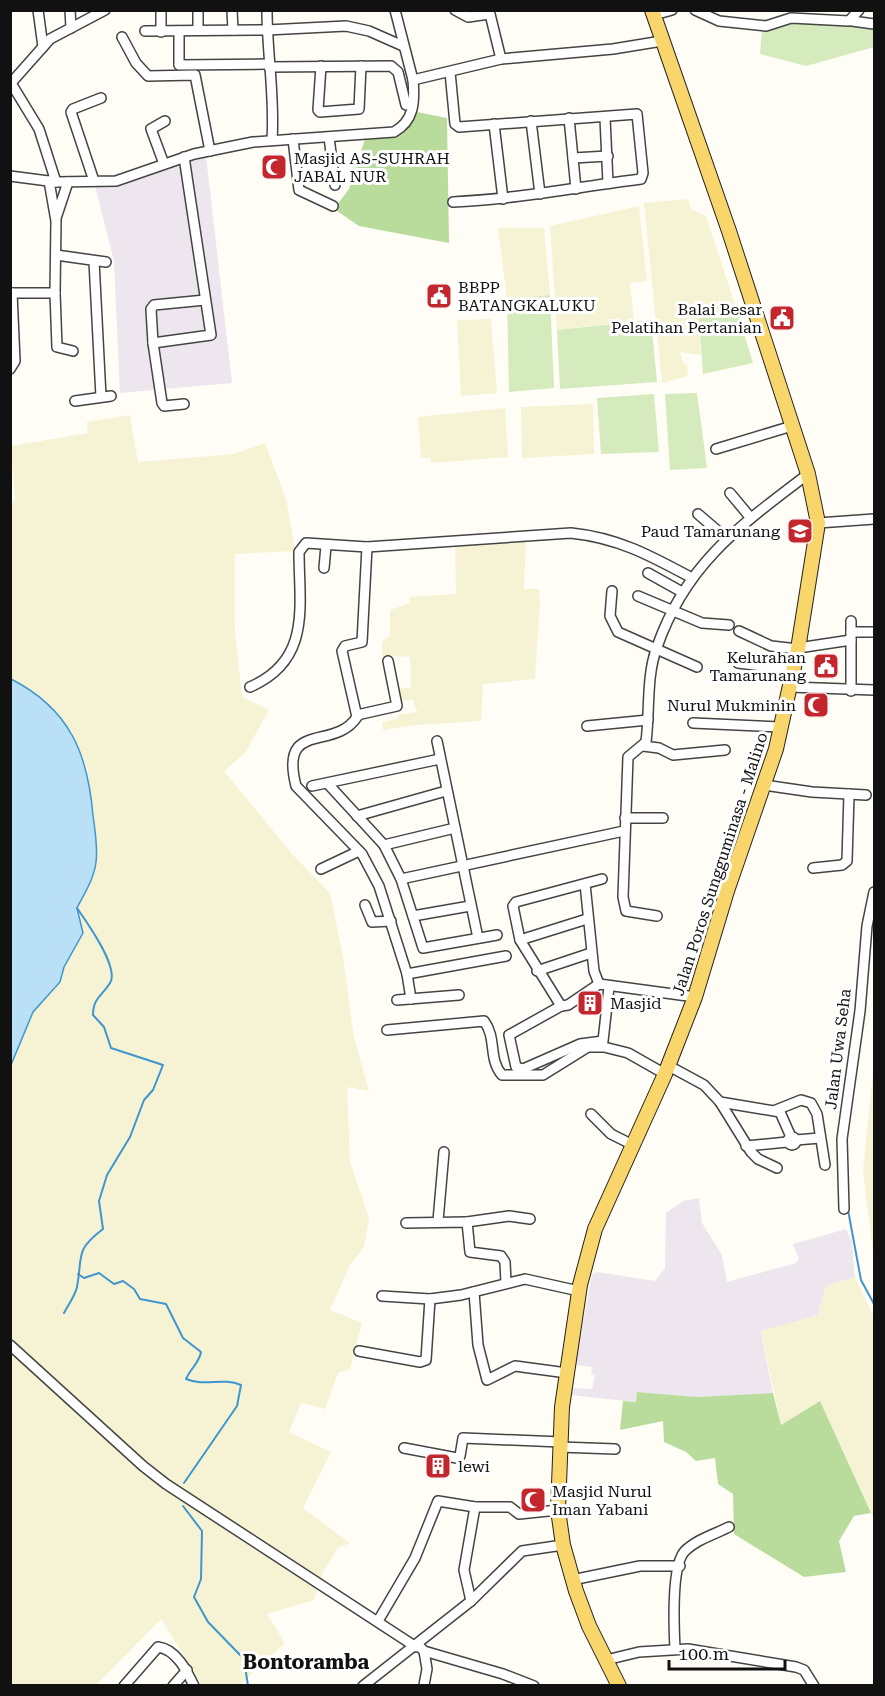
<svg xmlns="http://www.w3.org/2000/svg" width="885" height="1696" font-family="'Roboto Serif',serif">
  <style>
    .industrial { fill: #eee6ef }
    .farmland { fill: #f6f3d4 }
    .green { fill: #d5ebbd }
    .forest { fill: #b9dc9c }
    .water { fill: #b9e0f7; stroke: #3f96cf; stroke-width: 1.5 }
    .lines { fill: none; stroke-linecap: round; stroke-linejoin: round }
    .stream { stroke: #3f96cf; stroke-width: 2 }
    .street-casing { stroke: #444; stroke-width: 12 }
    .primary-casing { stroke: #222; stroke-width: 16 }
    .street { stroke: #fff; stroke-width: 9 }
    .primary { stroke: #f9d66b; stroke-width: 14 }
    .labels { text-anchor: middle; dominant-baseline: central; stroke-width: 6; stroke-linejoin: round; paint-order: stroke }
    .poi-label { font-size: 16px; fill: #111; stroke: #fff; text-anchor: start }
    .street-label { font-size: 16px; fill: #111; stroke: #fff }
    .quarter-label { font-size: 20px; font-weight: bold; fill: #111; stroke: #fff }
  </style>
  <rect width="100%" height="100%" fill="#fffdf5"/>
  <!-- industrial -->
  <g class="industrial">
    <path d="M206,156L232,383L120,393L114,261L95,186Z"/>
    <path d="M699,1198L702,1223L722,1255L727,1282L796,1263L799,1259L793,1244L846,1229L852,1242L855,1277L826,1286L818,1315L761,1332L773,1393L696,1397L638,1392L636,1402L571,1395L573,1388L592,1389L595,1374L591,1375L592,1367L575,1365L592,1274L597,1272L655,1281L665,1268L666,1213L683,1201Z"/>
  </g>
  <!-- farmland -->
  <g class="farmland">
    <path d="M688,199L691,209L706,216L738,314L699,317L701,355L680,352L683,363L687,364L688,376L662,383L644,203Z"/>
    <path d="M639,206L647,281L630,283L634,321L557,330L550,226Z"/>
    <path d="M498,228H544L550,295L507,299Z"/>
    <path d="M491,319L497,393L461,396L457,320Z"/>
    <path d="M593,404L594,454L522,458L521,407Z"/>
    <path d="M505,408L508,457L431,463V458H421L418,417Z"/>
    <path d="M130,415L138,462L234,454L265,443L286,499L295,551L235,554V630L242,697L269,710L245,753L224,771L292,854L330,893L343,957L354,1038L369,1091L347,1087L350,1162L369,1218L364,1247L350,1265L330,1310L362,1323L350,1369L338,1373L325,1409L301,1403L289,1432L331,1452L303,1508L350,1543L338,1548L323,1572L314,1600L267,1614L285,1643L240,1685H202L161,1619L96,1685H11V1065L33,1012L60,982L64,967L74,950L77,908L91,880L96,861L88,771L71,731L46,703L11,679L10,507L15,499L11,446L88,433L87,422Z"/>
    <path d="M526,540L524,589H539L540,602L535,679L483,684L481,721L416,725L383,730L382,722L398,719V715L417,712L413,699L396,703L393,689L411,687L410,657L382,655V642L390,635V610L410,603V597L456,594L455,545Z"/>
    <path d="M874,1062V1260L863,1171Z"/>
    <path d="M855,1277L874,1317V1520L820,1401L781,1425L761,1331L818,1315L826,1286Z"/>
  </g>
  <!-- green -->
  <g class="green">
    <path d="M791,21L874,26V47L806,66L760,54L762,29Z"/>
    <path d="M550,295L554,388L509,392L507,299Z"/>
    <path d="M738,314L753,363L703,374L699,317Z"/>
    <path d="M651,320L657,382L560,389L557,330Z"/>
    <path d="M697,393L707,468L670,470L665,394Z"/>
    <path d="M654,394L659,452L601,454L597,398Z"/>
  </g>
  <!-- forest -->
  <g class="forest">
    <path d="M417,112L447,118L449,243L359,226L334,209L349,189L365,139L405,132Z"/>
    <path d="M637,1392L696,1397L773,1393L781,1425L820,1401L871,1513L854,1516L839,1541L846,1572L804,1577L734,1534L733,1494L718,1484L715,1458L696,1461L686,1452L664,1442L663,1421L620,1430L623,1401L636,1402Z"/>
  </g>
  <!-- water -->
  <path class="water" d="M11,679C70,709 88,754 93,816C95,830 98,848 96,862C94,879 84,894 77,908L83,933L64,967L60,982L33,1012L11,1065Z"/>
  <g class="lines">
    <!-- stream -->
    <g class="stream">
      <path d="M848,1210L861,1280L874,1304"/>
      <path d="M78,1274L84,1278L99,1273L114,1284L123,1281L134,1289L140,1299L166,1304L183,1338L201,1352C199,1363 191,1368 186,1379C206,1387 222,1377 241,1385L237,1406L184,1483"/>
      <path d="M64,1313C68,1305 75,1296 77,1287C83,1256 74,1251 103,1229L99,1201L107,1175L130,1137L144,1100L153,1090L163,1065L111,1048L104,1027L93,1015C93,998 102,996 110,983C120,968 86,921 77,908"/>
      <path d="M183,1506L202,1531L201,1579L194,1597L208,1622L244,1659L248,1686"/>
    </g>
    <!-- street casing -->
    <g class="street-casing">
      <g id="street">
        <path d="M38,10L43,47"/>
        <path d="M70,10L71,28"/>
        <path d="M198,10V30"/>
        <path d="M232,10L233,30"/>
        <path d="M267,10C267,54 275,96 272,140"/>
        <path d="M395,10L413,80"/>
        <path d="M455,10L468,17L489,14"/>
        <path d="M489,10L501,59"/>
        <path d="M695,10L719,21L766,26L791,18L849,21L859,10"/>
        <path d="M654,15L672,10"/>
        <path d="M852,21L874,24"/>
        <path d="M145,31L267,30L346,26L369,31L403,46"/>
        <path d="M161,32V10"/>
        <path d="M122,37L136,63L148,76L195,75L210,151"/>
        <path d="M179,64V31"/>
        <path d="M179,65L268,64"/>
        <path d="M321,66L318,110L320,112L359,109L361,66"/>
        <path d="M269,67L391,66L398,72L406,105"/>
        <path d="M450,72L455,124L459,127L637,114L643,173L641,179C578,187 516,199 453,202"/>
        <path d="M569,118L576,189"/>
        <path d="M605,118L608,183"/>
        <path d="M531,121L540,194"/>
        <path d="M494,124L503,199"/>
        <path d="M329,137L335,185"/>
        <path d="M293,139L299,190L333,206"/>
        <path d="M573,158L608,156"/>
        <path d="M164,164L151,129L165,121"/>
        <path d="M10,176L56,182L116,181L194,154L253,142L394,132C414,121 415,102 413,80L501,59L613,49L662,41"/>
        <path d="M94,181L71,112L73,109L101,98"/>
        <path d="M56,182L39,129L11,83L50,39L105,10"/>
        <path d="M56,218L68,182"/>
        <path d="M56,255L106,262"/>
        <path d="M94,261L101,397"/>
        <path d="M10,293H55L56,221L49,181"/>
        <path d="M55,293L57,347L73,351"/>
        <path d="M153,343L211,335L184,157"/>
        <path d="M10,369L15,361L12,293"/>
        <path d="M75,401L111,396"/>
        <path d="M184,404L164,406L162,403L153,343L151,309L154,305L205,300"/>
        <path d="M716,449L792,426"/>
        <path d="M730,493L750,517"/>
        <path d="M698,514L726,538"/>
        <path d="M818,523L874,519"/>
        <path d="M367,547L362,642L345,646L342,651L357,717C334,752 279,719 296,786L362,854L379,886L407,974L411,999"/>
        <path d="M324,568L326,546"/>
        <path d="M648,573L682,592"/>
        <path d="M612,591L610,616L618,632L697,667"/>
        <path d="M638,596L702,623L729,625"/>
        <path d="M739,631L771,646L798,649"/>
        <path d="M851,632H874"/>
        <path d="M798,648L851,640"/>
        <path d="M738,663L793,670"/>
        <path d="M250,687C312,660 299,606 299,552L306,543L367,547L571,533C619,538 651,556 692,578"/>
        <path d="M790,687L874,690"/>
        <path d="M851,691V621"/>
        <path d="M357,715L397,706L388,661"/>
        <path d="M693,723L781,727"/>
        <path d="M587,726L648,720"/>
        <path d="M437,741L478,938"/>
        <path d="M643,746L659,748L673,755L725,750"/>
        <path d="M328,784L384,845L401,879L423,948L497,935"/>
        <path d="M764,785L812,792L866,795"/>
        <path d="M312,786L440,759"/>
        <path d="M357,816L446,791"/>
        <path d="M625,818H663"/>
        <path d="M384,845L455,828"/>
        <path d="M813,868L842,865L847,861L849,794"/>
        <path d="M321,869L359,851"/>
        <path d="M401,879L624,831"/>
        <path d="M585,884L594,971L599,984L695,997"/>
        <path d="M365,905L372,922L391,921"/>
        <path d="M413,916L470,906"/>
        <path d="M657,916L626,911L623,897L628,757L646,742C650,711 646,676 657,647C686,563 741,525 808,474"/>
        <path d="M520,940L587,919"/>
        <path d="M537,971L591,953"/>
        <path d="M407,974L506,956"/>
        <path d="M599,984L568,1005L561,1006L520,940L513,906L516,902L602,879"/>
        <path d="M397,1000L459,995"/>
        <path d="M561,1006L509,1035L516,1067L523,1069L580,1044L603,1041L609,987"/>
        <path d="M387,1030L484,1021C497,1038 488,1059 502,1075H543L588,1047H604L628,1053L665,1074"/>
        <path d="M669,1066L704,1085L720,1102L780,1112L791,1137"/>
        <path d="M720,1102L751,1152L758,1159L777,1168"/>
        <path d="M776,1110L801,1100L811,1103L817,1114L825,1165"/>
        <path d="M591,1114L611,1134L631,1144"/>
        <circle cx="792" cy="1141" r="4"/>
        <path d="M796,1140L820,1138"/>
        <path d="M746,1146L787,1142"/>
        <path d="M844,1209L842,1139L860,1011L867,926L874,892"/>
        <path d="M438,1221L444,1152"/>
        <path d="M467,1222L509,1216L530,1219"/>
        <path d="M406,1223L467,1222L470,1252L501,1256L505,1262L506,1283"/>
        <path d="M474,1292L478,1345L487,1380L515,1366L567,1373"/>
        <path d="M382,1296L430,1299L461,1295L525,1279L579,1291"/>
        <path d="M10,1345L143,1466L166,1484L416,1647"/>
        <path d="M359,1351L420,1362L426,1360L430,1299"/>
        <path d="M560,1447L615,1449"/>
        <path d="M404,1448L457,1458L460,1456L463,1438L561,1442"/>
        <path d="M572,1580L640,1566H680"/>
        <path d="M471,1601L464,1570L475,1507H510L519,1514L558,1510"/>
        <path d="M378,1621L415,1558L438,1501L475,1507"/>
        <path d="M418,1645L424,1651L503,1674L534,1686"/>
        <path d="M675,1649C674,1629 671,1568 684,1552C695,1540 715,1534 729,1527"/>
        <path d="M424,1651L427,1669L424,1685"/>
        <path d="M606,1660L639,1652L688,1649L796,1667L804,1670L814,1686"/>
        <path d="M124,1686L158,1647C176,1649 187,1671 194,1686"/>
        <path d="M173,1686L187,1670"/>
        <path d="M363,1686L471,1601L522,1551L563,1545"/>
      </g>
    </g>
    <!-- primary casing -->
    <g class="primary-casing">
      <path id="primary" d="M619,1686L589,1626L576,1591L563,1545L558,1510L562,1407L580,1285L595,1229L665,1074L695,997L727,891L776,749L798,649L818,523L808,474L729,231L652,10"/>
    </g>
    <!-- street -->
    <use href="#street" class="street"/>
    <!-- primary -->
    <use href="#primary" class="primary"/>
  </g>
  <!-- icons -->
  <defs>
    <g id="mosque-square" transform="scale(1.35)"><rect x="-9" y="-9" width="18" height="18" rx="4" fill="#c4262e" stroke="#fff"/><path d="M3.5-4.9A6 6 0 1 0 3.5 4.9A5 5 0 1 1 3.5-4.9Z" fill="#fff"/></g>
    <g id="civic-square" transform="scale(1.35)"><rect x="-9" y="-9" width="18" height="18" rx="4" fill="#c4262e" stroke="#fff"/><path d="M-.6-6.5H3V-4.5H.6V-3L4-1V1h2V6H-6V1h2V-1L-.6-3ZM-1.2 2.5V6h2.4V2.5Z" fill="#fff"/></g>
    <g id="school-square" transform="scale(1.35)"><rect x="-9" y="-9" width="18" height="18" rx="4" fill="#c4262e" stroke="#fff"/><path d="M0-5L7-2L0 1L-7-2ZM-4 1L0 2.5L4 1V4Q0 6-4 4Z" fill="#fff"/></g>
    <g id="building-square" transform="scale(1.35)"><rect x="-9" y="-9" width="18" height="18" rx="4" fill="#c4262e" stroke="#fff"/><path d="M-4-6H4V6H1V3H-1V6H-4ZM-2.5-4.3h1.7v1.8h-1.7ZM.8-4.3h1.7v1.8H.8ZM-2.5-1h1.7V.8h-1.7ZM.8-1h1.7V.8H.8Z" fill="#fff"/></g>
  </defs>
  <g fill-rule="evenodd">
    <use href="#mosque-square" x="274" y="167"/>
    <use href="#civic-square" x="439" y="296"/>
    <use href="#civic-square" x="782" y="318"/>
    <use href="#school-square" x="800" y="531"/>
    <use href="#civic-square" x="826" y="666"/>
    <use href="#mosque-square" x="816" y="705"/>
    <use href="#building-square" x="590" y="1003"/>
    <use href="#building-square" x="438" y="1466"/>
    <use href="#mosque-square" x="533" y="1500"/>
  </g>
  <g class="labels">
    <!-- poi labels -->
    <g class="poi-label">
      <text x="294" y="158">Masjid AS-SUHRAH<tspan x="294" dy="18">JABAL NUR</tspan></text>
      <text x="458" y="287">BBPP<tspan x="458" dy="18">BATANGKALUKU</tspan></text>
      <text x="762" y="309" text-anchor="end">Balai Besar<tspan x="762" dy="18">Pelatihan Pertanian</tspan></text>
      <text x="780" y="531" text-anchor="end">Paud Tamarunang</text>
      <text x="806" y="657" text-anchor="end">Kelurahan<tspan x="806" dy="18">Tamarunang</tspan></text>
      <text x="796" y="705" text-anchor="end">Nurul Mukminin</text>
      <text x="610" y="1003">Masjid</text>
      <text x="458" y="1466">lewi</text>
      <text x="552" y="1491">Masjid Nurul<tspan x="552" dy="18">Iman Yabani</tspan></text>
    </g>
    <!-- street labels -->
    <g class="street-label">
      <text transform="translate(720 864) rotate(-72)">Jalan Poros Sungguminasa - Malino</text>
      <text transform="translate(838 1049) rotate(-83)">Jalan Uwa Seha</text>
    </g>
    <!-- quarter labels -->
    <g class="quarter-label">
      <text x="306" y="1662">Bontoramba</text>
    </g>
  </g>
  <!-- border -->
  <rect width="885" height="1696" fill="none" stroke="#111111" stroke-width="24"/>
  <!-- scale -->
  <path d="M669 1660v9h116v-9" fill="none" stroke="#111111" stroke-width="3"/>
  <text x="678" y="1660" font-size="18" fill="#111111" stroke="#ffffff" stroke-width="4.5" paint-order="stroke">100 m</text>
</svg>
